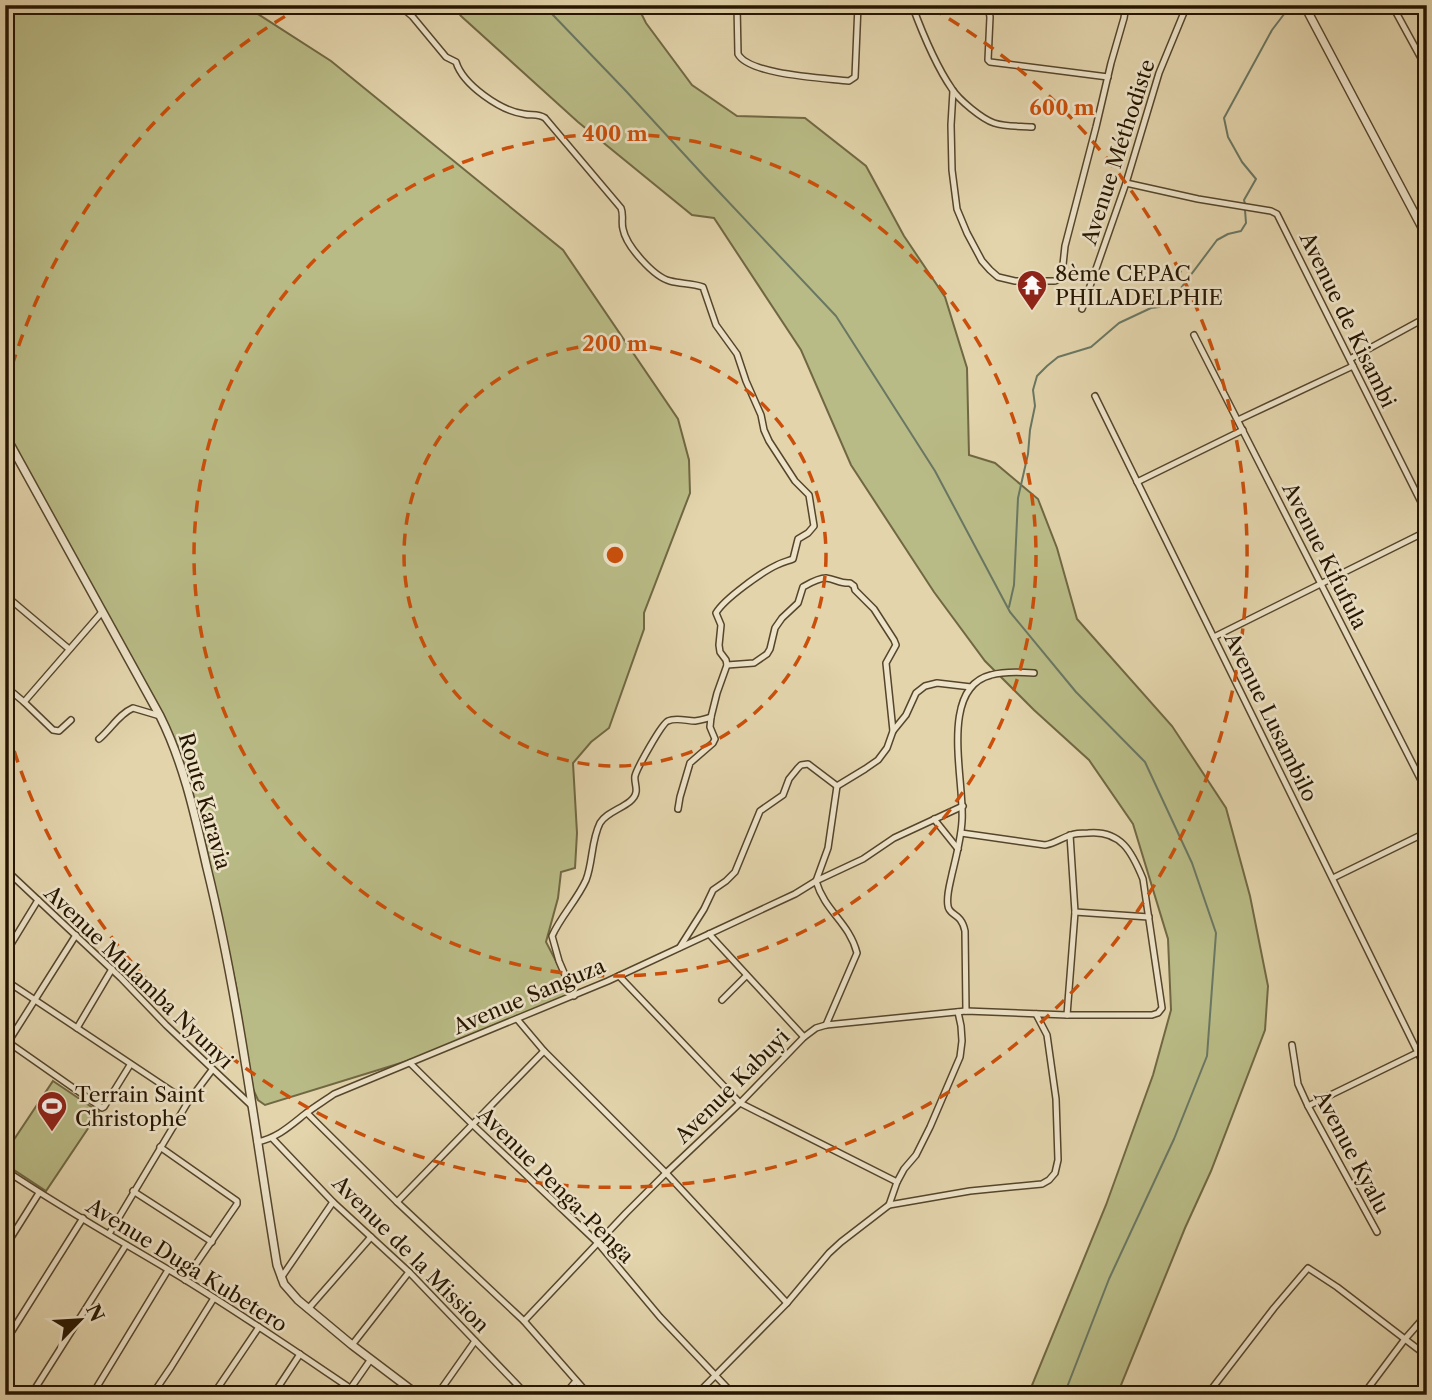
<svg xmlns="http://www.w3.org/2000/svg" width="1432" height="1400" font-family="'Libre Caslon Text',serif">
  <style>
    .green { fill: #b9bb86; stroke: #706843; stroke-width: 2 }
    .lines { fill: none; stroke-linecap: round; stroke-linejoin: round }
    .stream { stroke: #697763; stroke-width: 2 }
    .minor-casing { stroke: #55452b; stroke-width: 8 }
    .tertiary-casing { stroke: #55452b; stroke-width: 10 }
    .minor { stroke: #ede3c9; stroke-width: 5 }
    .tertiary { stroke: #ede3c9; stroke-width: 7 }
    .ring { fill: none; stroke: #cb4f0a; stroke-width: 3.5; stroke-dasharray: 12 9 }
    .labels { text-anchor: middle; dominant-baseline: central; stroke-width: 5; stroke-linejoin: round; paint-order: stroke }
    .street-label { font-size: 21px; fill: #261500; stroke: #ede3c9 }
    .poi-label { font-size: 21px; fill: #261500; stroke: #ede3c9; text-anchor: start }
    .centre { fill: #cb4f0a; stroke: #ede3c9; stroke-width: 3.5 }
    .ring-label { font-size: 21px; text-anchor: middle; font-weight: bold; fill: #cb4f0a; stroke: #ede3c9; stroke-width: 5; stroke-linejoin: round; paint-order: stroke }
  </style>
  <rect width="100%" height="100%" fill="#e3d4ac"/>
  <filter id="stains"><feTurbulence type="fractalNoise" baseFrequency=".00286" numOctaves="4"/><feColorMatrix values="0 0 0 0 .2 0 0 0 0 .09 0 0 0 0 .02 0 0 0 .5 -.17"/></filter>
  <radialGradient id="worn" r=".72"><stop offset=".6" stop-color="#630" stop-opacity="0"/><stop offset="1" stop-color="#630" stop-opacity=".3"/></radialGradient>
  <!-- green -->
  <g class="green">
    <path d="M5,5H244L331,61L563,250L678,419L689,460L690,493L644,613V629L609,728L591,742L573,763L577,833L575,868L561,872L558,898L546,942L574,996L430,1054L265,1105L258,1100L253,1089L236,986L207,851L191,788L172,735L5,428Z"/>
    <path d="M453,5H637L646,23L692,85L737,116L805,118L866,166L904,236L945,297L967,368L969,455L995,463L1038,499L1057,548L1077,619L1172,726L1226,808L1250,896L1268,986L1265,1030L1211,1171L1185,1228L1117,1395H1028L1106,1205L1153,1075L1171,1010L1168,939L1133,824L1089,760L1034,710L985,661L934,592L851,465L801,350L714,218L692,215L578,122L461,16Z"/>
    <path d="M53,1081L99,1112L46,1191L5,1164V1153Z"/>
  </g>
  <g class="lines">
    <!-- stream -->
    <g class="stream">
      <path d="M530,5L552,14L625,90L705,177L836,316L935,471L1010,612L1076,692L1145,762L1192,863L1216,933L1207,1056L1174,1139L1109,1279L1064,1395"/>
      <path d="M1245,204L1244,200L1256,179L1242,162L1228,137L1224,118L1272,30L1291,5"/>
      <path d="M1009,607L1014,585L1018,498L1028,454L1030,430L1035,406L1033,390L1037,376L1047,366L1058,357L1091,347L1119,323L1151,308L1159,307L1172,300L1217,240L1228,234L1241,231L1246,223L1245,210"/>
    </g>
    <!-- minor casing -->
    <g class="minor-casing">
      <g id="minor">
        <path d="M399,5L412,16L446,57L456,62C463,85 501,111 524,114C532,116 537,113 545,118L621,208C624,215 621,222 623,229C626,246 654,277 670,281C681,284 692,283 703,287L716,325L737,354L746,381L761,415L764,430L769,441L795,481L809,495L814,526L808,533L798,539L793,559C788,561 783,562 777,565C762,572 724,599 716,613L721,625L719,645L720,652L726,660L727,665L717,693L711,717L710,727L715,739L713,743L690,763L680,797L678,809"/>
        <path d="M737,5L738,54C749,75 825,78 849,81L855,77L858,5"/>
        <path d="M912,5C922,32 936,66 952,89C959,100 982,119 994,123C1006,127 1020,126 1032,127"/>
        <path d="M985,5L989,11L990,17L988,60L990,62L1108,77"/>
        <path d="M1392,5L1427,69"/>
        <path d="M953,91L951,125L952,170L957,209L967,233L982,261L990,270L998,277L1015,281H1055L1059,279L1062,274L1065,246L1096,127L1111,63L1124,18L1126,5"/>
        <path d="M1126,183L1198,199L1271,211L1277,214L1427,514"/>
        <path d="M1082,309L1126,183L1159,73L1187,5"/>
        <path d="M1194,335L1427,792"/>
        <path d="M1350,359L1427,317"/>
        <path d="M1095,396L1427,1071"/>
        <path d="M1238,420L1353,366"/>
        <path d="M1137,482L1243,430"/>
        <path d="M5,595L69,649"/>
        <path d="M1214,637L1427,531"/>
        <path d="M727,665L754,663L767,654L770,649L775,628L782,618L798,603L803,587C810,583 818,578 826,578C835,579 841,584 850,583L854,586L855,590L874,609L894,640L896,645L886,663L893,731"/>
        <path d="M5,686L24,702L102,612"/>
        <path d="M24,702L53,730L59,731L71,720"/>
        <path d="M99,739C111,729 119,714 133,708L160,716"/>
        <path d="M837,786L865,769L878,760L887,748L893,731L906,715L916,693L925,686L937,683L971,687"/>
        <path d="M934,819L958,849"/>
        <path d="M5,869L121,978L166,1025L252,1106"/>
        <path d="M1333,878L1427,832"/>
        <path d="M1075,912L1149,917"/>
        <path d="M709,934L804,1037"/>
        <path d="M680,947L704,909L713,890L726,881L735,872L760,811L783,795L789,779L798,768L801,765L808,764L837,786"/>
        <path d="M5,954L38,900"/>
        <path d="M619,976L740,1103L897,1182"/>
        <path d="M5,980L188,1102"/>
        <path d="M574,996L559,961L552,936C561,916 577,900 586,880C593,862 591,841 600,823C607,810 634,806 636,792C637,787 634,781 635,776C637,768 662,723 668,721C676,717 687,721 695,721C701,720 706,719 711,717"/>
        <path d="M722,1000L746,976"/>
        <path d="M966,1011L965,931C961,912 949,916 948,906C946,896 950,884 952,874C956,857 961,839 962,821C965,782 938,688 991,675C1005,671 1021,672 1034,673"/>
        <path d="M1067,1015L1075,912L1070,835"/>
        <path d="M517,1019L544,1051L666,1173L787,1303"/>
        <path d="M826,1025L857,953C849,922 825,912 816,881L828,848L837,786"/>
        <path d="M77,1028L112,969"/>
        <path d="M5,1040L102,1108L104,1107L130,1065"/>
        <path d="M1292,1045L1298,1084L1308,1106L1377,1232"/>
        <path d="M5,1047L76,935"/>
        <path d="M410,1063L472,1124L598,1243L660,1317L734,1395"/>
        <path d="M1308,1106L1427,1048"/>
        <path d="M307,1113L397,1202L524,1321L589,1395"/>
        <path d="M272,1138L333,1202L409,1272L527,1395"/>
        <path d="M257,1142C277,1138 290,1126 305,1114C314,1107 324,1101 334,1094L608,981L795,894L816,881L863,859L894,838L963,806"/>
        <path d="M160,1147L237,1201V1204L185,1280"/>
        <path d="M5,1170C63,1209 124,1243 184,1279C241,1314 295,1351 350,1388"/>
        <path d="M133,1191L212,1242"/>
        <path d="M397,1202L544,1051"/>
        <path d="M889,1205L970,1191L1042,1184L1049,1180L1055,1173L1058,1160L1056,1099L1047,1035L1036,1014"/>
        <path d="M109,1234L188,1102L212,1070"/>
        <path d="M5,1247L39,1193"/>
        <path d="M281,1278L333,1202"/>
        <path d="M308,1309L371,1237"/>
        <path d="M524,1321L626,1213L666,1173L740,1103L804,1037L816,1028L826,1025L966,1011L1067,1015H1152L1158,1013L1162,1008L1143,879C1132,852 1121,830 1088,833C1082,833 1076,833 1071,835C1061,838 1056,843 1045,845L961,833"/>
        <path d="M5,1342L83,1218"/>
        <path d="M352,1345L409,1272"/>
        <path d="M31,1395L126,1245"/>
        <path d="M92,1395L168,1270"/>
        <path d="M152,1395L171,1367L214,1298"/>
        <path d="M213,1395L259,1327"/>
        <path d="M273,1395L300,1354"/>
        <path d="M346,1395L371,1359"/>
        <path d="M437,1395L475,1341"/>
        <path d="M564,1395L576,1381"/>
        <path d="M696,1395L787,1303L829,1253L841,1242L889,1205L897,1182L904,1169L916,1155L930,1127L960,1057L962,1041L961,1026L958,1012"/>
        <path d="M1207,1395L1274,1308L1308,1268L1337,1287L1427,1356"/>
        <path d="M1363,1395L1405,1339L1427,1314"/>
      </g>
    </g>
    <!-- tertiary casing -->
    <g class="tertiary-casing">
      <g id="tertiary">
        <path d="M1311,5L1309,14L1427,237"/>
        <path d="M5,435L160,716C184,764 195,816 207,868C239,998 255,1132 277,1265L284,1284L298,1300L352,1345L418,1395"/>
      </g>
    </g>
    <!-- minor -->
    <use href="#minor" class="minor"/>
    <!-- tertiary -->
    <use href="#tertiary" class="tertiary"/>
  </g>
  <!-- distance rings -->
  <g class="ring">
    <circle cx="615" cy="555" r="211"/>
    <circle cx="615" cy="555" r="421"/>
    <path d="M6 386A632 632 0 0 1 299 8M931 8A632 632 0 1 1 6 724"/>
  </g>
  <!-- icons -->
  <defs>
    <g id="temple-pin" transform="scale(1.575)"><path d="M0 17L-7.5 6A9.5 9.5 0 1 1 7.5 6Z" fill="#8f2418" stroke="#ede3c9"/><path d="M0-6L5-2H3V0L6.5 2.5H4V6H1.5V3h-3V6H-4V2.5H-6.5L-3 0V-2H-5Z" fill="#fff"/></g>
    <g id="stadium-pin" transform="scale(1.575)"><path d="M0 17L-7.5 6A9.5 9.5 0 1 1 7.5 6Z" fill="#8f2418" stroke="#ede3c9"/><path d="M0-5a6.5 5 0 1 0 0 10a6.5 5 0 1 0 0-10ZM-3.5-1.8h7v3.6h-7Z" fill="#fff"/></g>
  </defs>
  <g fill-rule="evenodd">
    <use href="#temple-pin" x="1032" y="285"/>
    <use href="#stadium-pin" x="52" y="1106"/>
  </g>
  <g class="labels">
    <!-- street labels -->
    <g class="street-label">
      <text transform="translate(1118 152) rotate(-72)">Avenue Méthodiste</text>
      <text transform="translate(1348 320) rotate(64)">Avenue de Kisambi</text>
      <text transform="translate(1325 556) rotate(63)">Avenue Kifufula</text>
      <text transform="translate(1271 717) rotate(64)">Avenue Lusambilo</text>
      <text transform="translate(205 801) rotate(74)">Route Karavia</text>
      <text transform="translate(139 977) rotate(44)">Avenue Mulamba Nyunyi</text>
      <text transform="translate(529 996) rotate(-23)">Avenue Sanguza</text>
      <text transform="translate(732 1086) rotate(-45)">Avenue Kabuyi</text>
      <text transform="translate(1352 1152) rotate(62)">Avenue Kyalu</text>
      <text transform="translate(556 1185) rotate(45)">Avenue Penga-Penga</text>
      <text transform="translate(411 1254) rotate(45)">Avenue de la Mission</text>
      <text transform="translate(187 1265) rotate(32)">Avenue Duga Kubetero</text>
    </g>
    <!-- poi labels -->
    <g class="poi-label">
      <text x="1055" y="273">8ème CEPAC<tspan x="1055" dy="24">PHILADELPHIE</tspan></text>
      <text x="75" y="1094">Terrain Saint<tspan x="75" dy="24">Christophe</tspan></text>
    </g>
  </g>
  <circle cx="615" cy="555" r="10" class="centre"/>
  <g class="ring-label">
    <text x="1062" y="115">600 m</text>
    <text x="615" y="141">400 m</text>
    <text x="615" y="351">200 m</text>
  </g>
  <!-- margin -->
  <rect width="1432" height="1400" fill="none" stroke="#e3d4ac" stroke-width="28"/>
  <rect x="7" y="7" width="1418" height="1386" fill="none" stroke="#261500" stroke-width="3.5"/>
  <rect x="14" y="14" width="1404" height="1372" fill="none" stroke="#261500" stroke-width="2"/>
  <!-- north arrow -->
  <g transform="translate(80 1320) rotate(65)" stroke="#ede3c9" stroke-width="5" paint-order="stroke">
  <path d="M0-5L12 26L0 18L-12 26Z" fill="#261500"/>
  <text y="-10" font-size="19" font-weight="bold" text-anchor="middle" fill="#261500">N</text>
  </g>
  <rect width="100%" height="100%" filter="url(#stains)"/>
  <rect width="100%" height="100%" fill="url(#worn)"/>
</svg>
